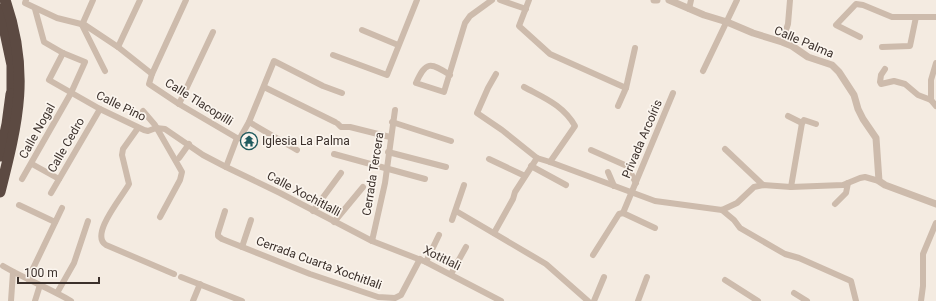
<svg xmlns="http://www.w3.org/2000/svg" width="936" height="301" font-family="Roboto,sans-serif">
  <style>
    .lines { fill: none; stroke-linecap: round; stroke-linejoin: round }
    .minor { stroke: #cdbbac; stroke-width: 6 }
    .tertiary { stroke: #cdbbac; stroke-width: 7 }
    .motorway { stroke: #5c4a42; stroke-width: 11 }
    .labels { text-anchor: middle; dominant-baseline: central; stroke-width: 3.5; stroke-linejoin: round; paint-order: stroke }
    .street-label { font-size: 12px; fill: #3b302b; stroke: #fbf5ee }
    .poi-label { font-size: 12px; fill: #3b302b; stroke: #fbf5ee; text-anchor: start }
  </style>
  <rect width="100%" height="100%" fill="#f4ebe1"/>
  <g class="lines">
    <!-- minor -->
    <g class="minor">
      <path d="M26,0L25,3L57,18L85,25L118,47L152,74"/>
      <path d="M93,0L82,25L105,71"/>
      <path d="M186,0L152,74L149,84L179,104L237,138"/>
      <path d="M500,0L526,9"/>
      <path d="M529,0L519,26L550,54L626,88"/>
      <path d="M689,9L691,0"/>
      <path d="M362,30L398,45"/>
      <path d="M860,37L836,25L856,4L863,5L892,17H936"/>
      <path d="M782,42L788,24L790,0"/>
      <path d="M118,47L140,0"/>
      <path d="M882,47L910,46L916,17"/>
      <path d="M63,53L49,80L100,109L144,130L148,131L156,128L165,129L203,155L226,167L280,193L372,241L426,262L501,301"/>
      <path d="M333,55L387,75L417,0"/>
      <path d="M885,69L881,75L880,82L881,84L894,81L905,84L918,95L931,100L936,106"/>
      <path d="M703,71L737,0"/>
      <path d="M496,74L488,88L477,113L502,130L537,158L550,162L655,201L722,210L737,203L754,187L763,185L791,187L843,185L860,178L865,177L879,181"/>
      <path d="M450,75C430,62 426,61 416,83L444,92L465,23L470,16L492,0"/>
      <path d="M264,87L335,122"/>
      <path d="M524,87C544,98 563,105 575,126L550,162"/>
      <path d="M931,100V80L936,63"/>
      <path d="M179,104L213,32"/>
      <path d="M618,106L626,88L635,48"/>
      <path d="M143,111L155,125L182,172L180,180L160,217"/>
      <path d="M788,116L802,123"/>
      <path d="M249,122L297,150"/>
      <path d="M392,122L451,141"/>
      <path d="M338,124L341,127H350L390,137"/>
      <path d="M138,128L123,149L122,155L129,184C123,196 89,235 106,245L174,274"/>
      <path d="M725,149L763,185"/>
      <path d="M591,150L627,166L636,183"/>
      <path d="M388,152L446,167"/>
      <path d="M334,154L425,179"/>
      <path d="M179,158L189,144"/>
      <path d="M489,159L525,176"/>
      <path d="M32,164L59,179"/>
      <path d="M531,166L566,185"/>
      <path d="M226,167L237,138H240L249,122L274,61L323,86L342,93"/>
      <path d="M608,172L614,186"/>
      <path d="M22,179L71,93L85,62L63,53L44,42L35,9"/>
      <path d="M791,187L802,123L804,120L816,124"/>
      <path d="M51,193L100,109"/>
      <path d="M835,204L846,193L848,183"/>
      <path d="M19,205L55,222"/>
      <path d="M722,210L734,220L740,228L785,254L799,258L851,281L856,301"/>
      <path d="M225,211L218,233V236L222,239L310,274L378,297L395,298L401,295L420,259"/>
      <path d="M313,211L341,173"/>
      <path d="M456,211L546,264L588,301"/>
      <path d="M623,213L673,93"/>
      <path d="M623,213L655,228"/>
      <path d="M452,220L464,185"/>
      <path d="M334,222L363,187"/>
      <path d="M494,233L513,199L515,192L537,158"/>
      <path d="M372,241L385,183L395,110"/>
      <path d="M242,247L251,220"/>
      <path d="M593,255L619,214L623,213"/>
      <path d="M426,262L439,235"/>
      <path d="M3,266C25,279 49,288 71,301"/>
      <path d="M451,274L466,247"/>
      <path d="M181,277L242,301"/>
      <path d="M28,279L62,208"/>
      <path d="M725,280L758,301"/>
      <path d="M57,293L74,263L88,221"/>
      <path d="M794,293L807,301"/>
      <path d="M11,301L13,272"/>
      <path d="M35,301L40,285"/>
      <path d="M193,301L200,284"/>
      <path d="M594,301L604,277"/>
      <path d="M638,301L647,277"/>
      <path d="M921,301L923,286V254L936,223"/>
    </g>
    <!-- tertiary -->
    <g class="tertiary">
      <path d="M654,0H657"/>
      <path d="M669,0L704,15L727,22L753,33L782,42L792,46L808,57L832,65L839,72L854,95L858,109L863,119L876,138L879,181L885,185L936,204"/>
    </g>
    <!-- motorway -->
    <g class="motorway">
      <path d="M0,9L12,65V102"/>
      <path d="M0,156L7,124L11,94"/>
      <path d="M0,192C18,121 30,72 5,0"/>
    </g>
  </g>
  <!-- icons -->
  <defs>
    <g id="temple-ring" transform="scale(0.9)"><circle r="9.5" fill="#fbf5ee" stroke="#1f5a5e" stroke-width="1.5"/><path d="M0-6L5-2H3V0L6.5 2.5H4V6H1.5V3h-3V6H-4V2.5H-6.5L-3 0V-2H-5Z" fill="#1f5a5e"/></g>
  </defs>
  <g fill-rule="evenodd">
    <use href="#temple-ring" x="249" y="141"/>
  </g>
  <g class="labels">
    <!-- street labels -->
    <g class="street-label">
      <text transform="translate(804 42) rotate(23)">Calle Palma</text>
      <text transform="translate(199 102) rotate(32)">Calle Tlacopilli</text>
      <text transform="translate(121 106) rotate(26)">Calle Pino</text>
      <text transform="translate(37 131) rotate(-61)">Calle Nogal</text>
      <text transform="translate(642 139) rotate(-67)">Privada Arcoíris</text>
      <text transform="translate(66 145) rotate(-60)">Calle Cedro</text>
      <text transform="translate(373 174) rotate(-81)">Cerrada Tercera</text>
      <text transform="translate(304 194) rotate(28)">Calle Xochitlalli</text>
      <text transform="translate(442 258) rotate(26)">Xotitlali</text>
      <text transform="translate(319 263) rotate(20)">Cerrada Cuarta Xochitlali</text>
    </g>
    <!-- poi labels -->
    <g class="poi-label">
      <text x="262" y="141">Iglesia La Palma</text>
    </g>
  </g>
  <!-- scale -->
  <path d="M18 277v6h81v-6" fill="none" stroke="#3b302b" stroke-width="2"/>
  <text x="24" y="277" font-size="12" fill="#3b302b" stroke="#fbf5ee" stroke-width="3" paint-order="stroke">100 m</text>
</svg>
